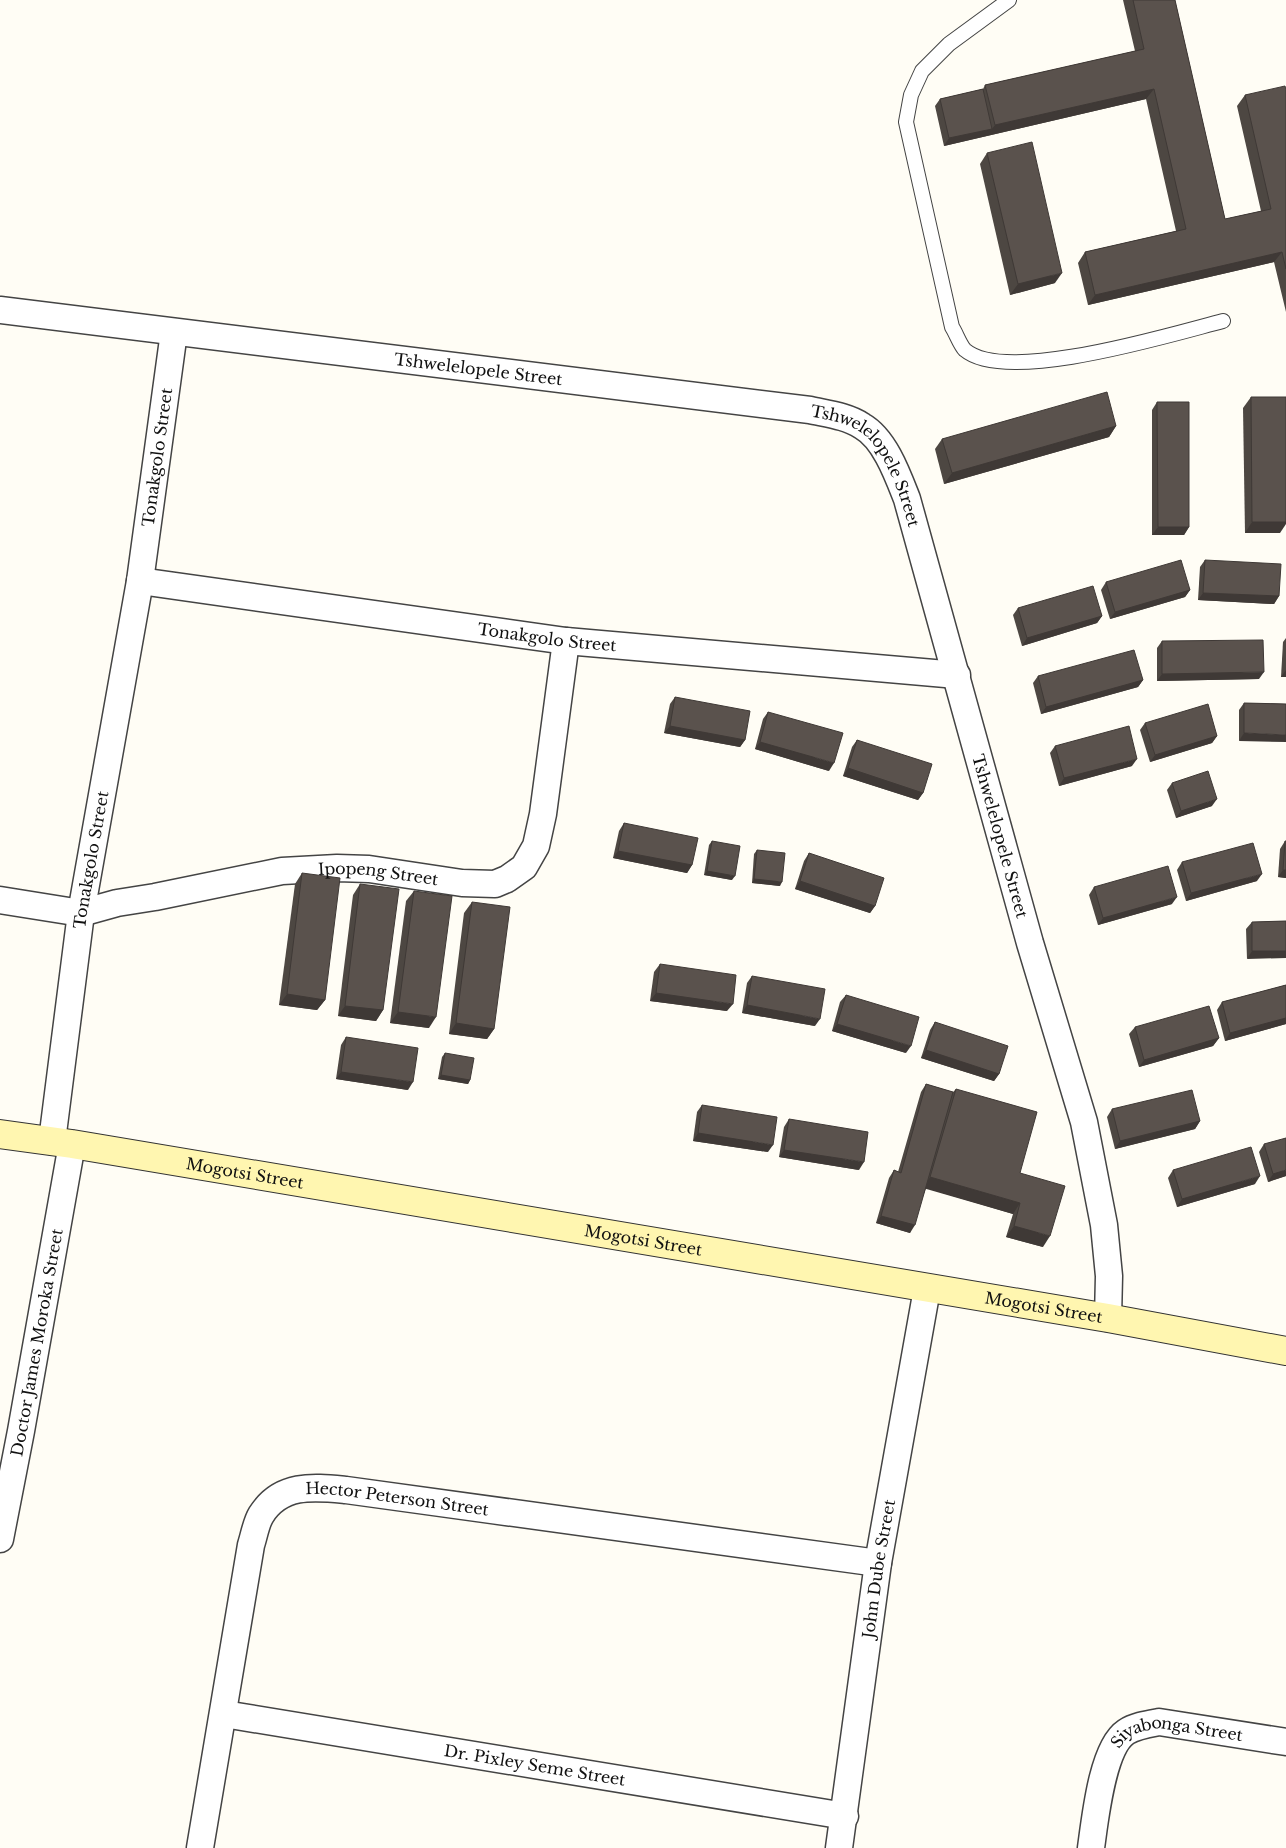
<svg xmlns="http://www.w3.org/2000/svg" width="1286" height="1848" font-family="'Libre Baskerville',serif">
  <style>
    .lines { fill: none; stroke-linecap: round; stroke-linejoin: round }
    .lane-casing { stroke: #444; stroke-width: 16 }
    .street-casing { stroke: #444; stroke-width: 29 }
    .secondary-casing { stroke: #333; stroke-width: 30 }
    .lane { stroke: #fff; stroke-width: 14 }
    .street { stroke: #fff; stroke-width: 26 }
    .secondary { stroke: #fff6b0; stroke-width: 28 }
    .wall { fill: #4d4742 }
    .shaded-wall { fill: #3f3936 }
    .building { fill: #5a524d; stroke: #3f3936 }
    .labels { text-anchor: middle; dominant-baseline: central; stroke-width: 5; stroke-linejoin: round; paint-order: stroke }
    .street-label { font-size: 16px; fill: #111; stroke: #fff }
  </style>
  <rect width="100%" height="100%" fill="#fffdf5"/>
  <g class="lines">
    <!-- lane casing -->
    <g class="lane-casing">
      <path id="lane" d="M1009,0L949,44L922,71L911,95L906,122L952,327C956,333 960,345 965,350C1006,385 1172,334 1223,321"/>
    </g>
    <!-- street casing -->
    <g class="street-casing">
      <g id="street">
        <path id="s1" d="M0,310L810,410C828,414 847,416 862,426C885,439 898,476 907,499L1030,943L1084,1122L1104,1225L1109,1276L1108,1318"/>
        <path id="s2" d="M140,581L566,641L957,675"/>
        <path id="s3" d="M0,900L81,913L117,903L155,897L282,871L337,868L369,869L462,883L495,884L507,879L524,867L536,846L543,814L566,641"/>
        <path id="s4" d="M52,1141L81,913L140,581L174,332"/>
        <path id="s5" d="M0,1539L21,1431L72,1144"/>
        <path id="s6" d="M224,1714L845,1816"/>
        <path id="s7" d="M200,1848L251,1545C254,1536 256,1523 261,1515C281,1483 314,1487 346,1490L878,1563"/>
        <path id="s8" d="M839,1848L878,1563L927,1289"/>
        <path id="s9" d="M1091,1848C1095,1820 1102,1748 1126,1732C1135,1726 1148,1724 1159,1722L1286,1742"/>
      </g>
    </g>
    <!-- secondary casing -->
    <g class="secondary-casing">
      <g id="secondary">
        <path id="s10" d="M0,1134L72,1144L1108,1318L1286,1351"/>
      </g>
    </g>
    <!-- lane -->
    <use href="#lane" class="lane"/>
    <!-- street -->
    <use href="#street" class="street"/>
    <!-- secondary -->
    <use href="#secondary" class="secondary"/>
  </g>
  <!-- wall -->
  <g class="wall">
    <path d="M1123,0H1175L1225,219L1261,211L1237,106L1245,95L1286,90V312L1274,262L1088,305L1078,263L1085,252L1176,231L1146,99L944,146L935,106L940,99L983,89L985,85L1135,51Z"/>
    <path d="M987,153L1055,283L1010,295L980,164Z"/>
    <path d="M1251,397L1280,533H1245L1243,408Z"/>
    <path d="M1157,402L1189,527L1184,535H1152V410Z"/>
    <path d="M1116,426L1109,437L944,484L935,449L942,439Z"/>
    <path d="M1205,560L1279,596L1274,604L1198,600L1200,567Z"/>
    <path d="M1106,582L1190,590L1185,597L1110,619L1101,590Z"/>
    <path d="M1018,608L1102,616L1097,623L1022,646L1013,615Z"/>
    <path d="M1286,638V677H1281L1283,642Z"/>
    <path d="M1162,641L1259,679L1157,681V648Z"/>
    <path d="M1038,676L1143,680L1138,687L1041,714L1033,683Z"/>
    <path d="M675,697L745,740L740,747L664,733L670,704Z"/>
    <path d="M1244,703L1286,704L1239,741V710Z"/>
    <path d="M768,712L829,771L755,749L763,719Z"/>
    <path d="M1145,723L1217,736L1212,743L1150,762L1140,730Z"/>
    <path d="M857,740L923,793L918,800L843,776L852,747Z"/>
    <path d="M1055,746L1132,766L1059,786L1050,753Z"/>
    <path d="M1172,783L1212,806L1176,818L1167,790Z"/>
    <path d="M624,823L692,865L687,873L613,858L619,831Z"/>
    <path d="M712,841L732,880L704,875L709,845Z"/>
    <path d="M1285,841H1286V878L1278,877L1280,849Z"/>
    <path d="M757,850L780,886L752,883L754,854Z"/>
    <path d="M809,853L875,906L870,913L795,889L804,861Z"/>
    <path d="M1182,862L1257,881L1186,901L1177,870Z"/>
    <path d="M302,873L325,1000L317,1010L279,1005L295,884Z"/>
    <path d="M360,884L383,1010L376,1021L338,1016L353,895Z"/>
    <path d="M1094,887L1172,904L1098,925L1089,895Z"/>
    <path d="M414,891L429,1028L390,1023L406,901Z"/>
    <path d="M472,902L494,1029L487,1039L449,1034L464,913Z"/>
    <path d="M1286,921L1247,959L1246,929L1252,922Z"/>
    <path d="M660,964L727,1011L650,1001L654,972Z"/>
    <path d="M752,976L815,1026L742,1013L747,983Z"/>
    <path d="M1286,985V1024L1225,1041L1217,1010L1222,1002Z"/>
    <path d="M846,995L906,1053L832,1031L840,1002Z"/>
    <path d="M935,1022L999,1074L994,1081L921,1058L930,1030Z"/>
    <path d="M1135,1027L1219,1038L1213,1046L1139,1067L1129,1034Z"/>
    <path d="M346,1037L408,1090L336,1079L341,1045Z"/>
    <path d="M445,1053L470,1080L468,1084L438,1079L442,1057Z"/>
    <path d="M926,1084L953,1092L956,1089L1020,1173L1043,1247L1006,1237L1013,1214L926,1188L910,1233L876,1223L889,1178L894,1170L898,1172L921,1092Z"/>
    <path d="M702,1105L768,1152L693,1141L697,1112Z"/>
    <path d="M1112,1109L1200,1121L1195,1129L1115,1149L1107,1117Z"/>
    <path d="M789,1119L859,1170L779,1157L784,1127Z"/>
    <path d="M1264,1144L1286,1176L1268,1182L1259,1152Z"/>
    <path d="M1173,1170L1255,1184L1177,1207L1168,1178Z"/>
  </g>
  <!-- shaded-wall -->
  <g class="shaded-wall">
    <path d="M1154,89L1146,99L944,146L949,138L992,129L995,125Z"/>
    <path d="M1282,252L1274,262L1088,305L1095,295Z"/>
    <path d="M1062,273L1055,283L1010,295L1018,284Z"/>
    <path d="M1116,426L1109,437L944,484L952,473Z"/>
    <path d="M1252,522H1286V524L1280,533H1245Z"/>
    <path d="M1158,527H1189L1184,535H1152Z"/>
    <path d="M1190,590L1185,597L1110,619L1115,612Z"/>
    <path d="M1203,593L1279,596L1274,604L1198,600Z"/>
    <path d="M1102,616L1097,623L1022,646L1027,638Z"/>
    <path d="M1286,670V677H1281Z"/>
    <path d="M1264,672L1259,679L1157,681L1162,674Z"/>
    <path d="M1143,680L1138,687L1041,714L1046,707Z"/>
    <path d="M670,726L745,740L740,747L664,733Z"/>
    <path d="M1244,733L1286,735V742L1239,741Z"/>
    <path d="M1217,736L1212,743L1150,762L1155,755Z"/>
    <path d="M760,742L834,763L829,771L755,749Z"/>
    <path d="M1137,759L1132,766L1059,786L1064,778Z"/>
    <path d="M848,768L923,793L918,800L843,776Z"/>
    <path d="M1217,799L1212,806L1176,818L1181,811Z"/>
    <path d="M618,851L692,865L687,873L613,858Z"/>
    <path d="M1283,870H1286V878L1278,877Z"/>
    <path d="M707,871L735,876L732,880L704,875Z"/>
    <path d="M1262,874L1257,881L1186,901L1191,893Z"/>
    <path d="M754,879L782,882L780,886L752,883Z"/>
    <path d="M800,881L875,906L870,913L795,889Z"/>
    <path d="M1177,897L1172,904L1098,925L1103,918Z"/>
    <path d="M1252,951H1286V958L1247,959Z"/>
    <path d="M656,993L733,1004L727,1011L650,1001Z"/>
    <path d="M287,994L325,1000L317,1010L279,1005Z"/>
    <path d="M747,1005L820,1019L815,1026L742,1013Z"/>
    <path d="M345,1006L383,1010L376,1021L338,1016Z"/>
    <path d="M398,1012L436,1017L429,1028L390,1023Z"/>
    <path d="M1286,1018V1024L1225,1041L1230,1033Z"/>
    <path d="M456,1023L494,1029L487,1039L449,1034Z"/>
    <path d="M837,1024L911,1046L906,1053L832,1031Z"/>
    <path d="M1219,1038L1213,1046L1139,1067L1144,1060Z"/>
    <path d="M926,1050L999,1074L994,1081L921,1058Z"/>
    <path d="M341,1072L413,1082L408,1090L336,1079Z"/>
    <path d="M441,1075L470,1080L468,1084L438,1079Z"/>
    <path d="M1200,1121L1195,1129L1115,1149L1120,1141Z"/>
    <path d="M698,1133L773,1145L768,1152L693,1141Z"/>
    <path d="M784,1150L864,1162L859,1170L779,1157Z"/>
    <path d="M1286,1170V1176L1268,1182L1273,1174Z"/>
    <path d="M1260,1176L1255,1184L1177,1207L1182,1199Z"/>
    <path d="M930,1177L1020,1203L1013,1214L923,1188Z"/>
    <path d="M881,1216L915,1225L910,1233L876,1223Z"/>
    <path d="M1014,1226L1050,1236L1043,1247L1006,1237Z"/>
  </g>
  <!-- building -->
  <g class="building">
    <path d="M1133,0H1175L1225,219L1271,209L1245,95L1285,86L1286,90V269L1282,252L1095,295L1085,252L1186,229L1154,89L995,125L985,85L1144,49Z"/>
    <path d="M983,89L992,129L949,138L940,99Z"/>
    <path d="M1032,142L1062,273L1018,284L987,153Z"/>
    <path d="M1107,392L1116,426L952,473L942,439Z"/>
    <path d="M1251,397H1286V522H1252Z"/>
    <path d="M1157,402H1189V527H1158Z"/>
    <path d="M1181,560L1190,590L1115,612L1106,582Z"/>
    <path d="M1205,560L1281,564L1279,596L1203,593Z"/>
    <path d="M1093,586L1102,616L1027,638L1018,608Z"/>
    <path d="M1263,640L1264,672L1162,674V641Z"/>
    <path d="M1134,650L1143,680L1046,707L1038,676Z"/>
    <path d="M675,697L750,711L745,740L670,726Z"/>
    <path d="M1244,703L1286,704V735L1244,733Z"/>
    <path d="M1208,704L1217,736L1155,755L1145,723Z"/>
    <path d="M768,712L843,733L834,763L760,742Z"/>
    <path d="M1129,726L1137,759L1064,778L1055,746Z"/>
    <path d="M857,740L932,764L923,793L848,768Z"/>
    <path d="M1208,771L1217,799L1181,811L1172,783Z"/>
    <path d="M624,823L698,838L692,865L618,851Z"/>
    <path d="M712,841L740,846L735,876L707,871Z"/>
    <path d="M1285,841H1286V870H1283Z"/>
    <path d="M1253,843L1262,874L1191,893L1182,862Z"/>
    <path d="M757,850L785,853L782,882L754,879Z"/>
    <path d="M809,853L884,878L875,906L800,881Z"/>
    <path d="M1168,866L1177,897L1103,918L1094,887Z"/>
    <path d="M302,873L340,878L325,1000L287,994Z"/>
    <path d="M360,884L399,889L383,1010L345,1006Z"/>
    <path d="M414,891L452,896L436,1017L398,1012Z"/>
    <path d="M472,902L510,907L494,1029L456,1023Z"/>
    <path d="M1286,921V951H1252V922Z"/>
    <path d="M660,964L736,975L733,1004L656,993Z"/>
    <path d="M752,976L825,989L820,1019L747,1005Z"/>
    <path d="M1286,985V1018L1230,1033L1222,1002Z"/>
    <path d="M846,995L919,1017L911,1046L837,1024Z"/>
    <path d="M1209,1006L1219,1038L1144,1060L1135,1027Z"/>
    <path d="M935,1022L1008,1046L999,1074L926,1050Z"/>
    <path d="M346,1037L418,1048L413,1082L341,1072Z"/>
    <path d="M445,1053L474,1058L470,1080L441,1075Z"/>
    <path d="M926,1084L953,1092L915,1225L881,1216L894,1170L901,1173Z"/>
    <path d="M956,1089L1037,1112L1020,1173L1065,1186L1050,1236L1014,1226L1020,1203L930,1177Z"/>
    <path d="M1192,1090L1200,1121L1120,1141L1112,1109Z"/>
    <path d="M702,1105L777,1117L773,1145L698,1133Z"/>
    <path d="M789,1119L868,1132L864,1162L784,1150Z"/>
    <path d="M1286,1138V1170L1273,1174L1264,1144Z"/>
    <path d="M1251,1147L1260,1176L1182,1199L1173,1170Z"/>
  </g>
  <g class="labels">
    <!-- street labels -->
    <g class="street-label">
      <text stroke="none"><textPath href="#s1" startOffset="482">Tshwelelopele Street</textPath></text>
      <text stroke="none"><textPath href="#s4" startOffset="692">Tonakgolo Street</textPath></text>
      <text stroke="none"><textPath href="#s1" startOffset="902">Tshwelelopele Street</textPath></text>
      <text stroke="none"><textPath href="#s2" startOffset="411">Tonakgolo Street</textPath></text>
      <text stroke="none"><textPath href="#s1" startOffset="1308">Tshwelelopele Street</textPath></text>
      <text stroke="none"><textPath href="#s4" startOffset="284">Tonakgolo Street</textPath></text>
      <text stroke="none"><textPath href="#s3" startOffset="384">Ipopeng Street</textPath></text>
      <text stroke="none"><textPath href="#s10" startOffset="248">Mogotsi Street</textPath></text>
      <text stroke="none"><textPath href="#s10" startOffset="652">Mogotsi Street</textPath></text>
      <text stroke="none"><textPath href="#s10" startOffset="1058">Mogotsi Street</textPath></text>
      <text stroke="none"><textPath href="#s5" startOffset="200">Doctor James Moroka Street</textPath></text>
      <text stroke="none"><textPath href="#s7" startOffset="485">Hector Peterson Street</textPath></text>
      <text stroke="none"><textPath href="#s8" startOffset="282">John Dube Street</textPath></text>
      <text stroke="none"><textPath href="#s9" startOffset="174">Siyabonga Street</textPath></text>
      <text stroke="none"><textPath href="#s6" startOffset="315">Dr. Pixley Seme Street</textPath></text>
    </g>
  </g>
</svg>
